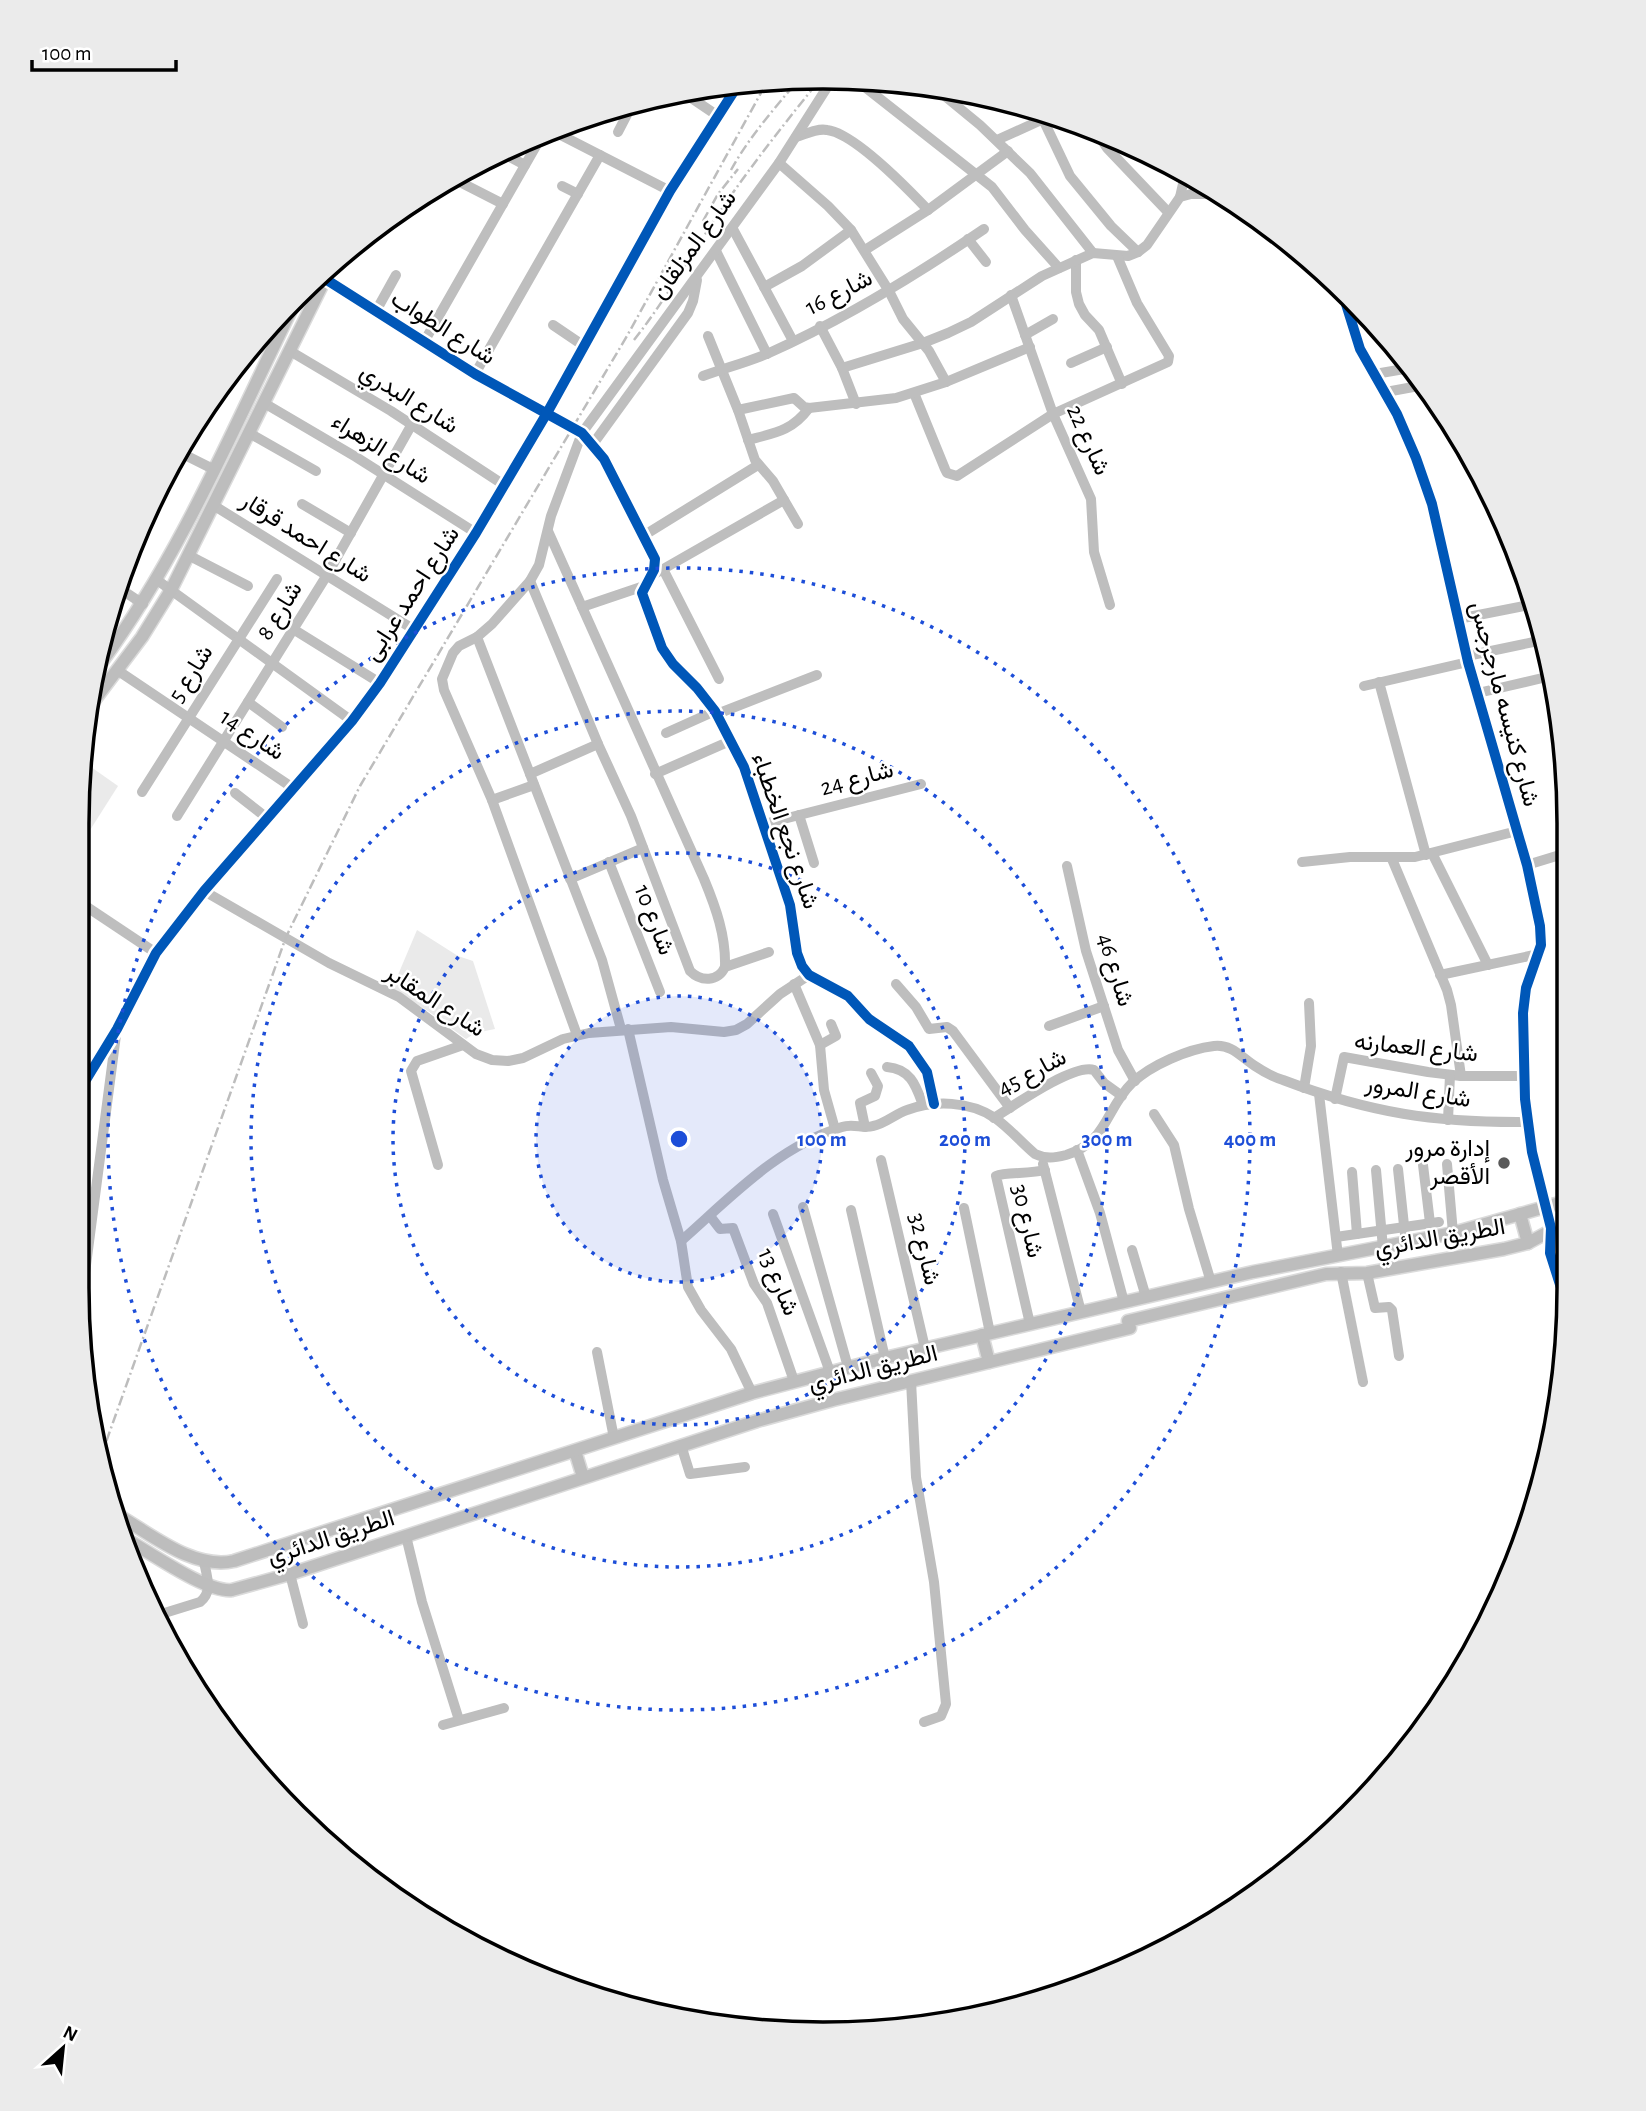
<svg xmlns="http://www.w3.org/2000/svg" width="1646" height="2111" font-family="'Alegreya Sans',Vazirmatn,sans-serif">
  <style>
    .green { fill: #eaeaea }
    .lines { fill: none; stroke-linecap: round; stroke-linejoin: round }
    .major-casing { stroke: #dbdbdb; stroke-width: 15 }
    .minor { stroke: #bebebe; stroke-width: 10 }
    .major { stroke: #bdbdbd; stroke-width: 12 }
    .rail { stroke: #bdbdbd; stroke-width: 2.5; stroke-dasharray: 10 3.5 2 3.5; stroke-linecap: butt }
    .cycleway-casing { stroke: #fff; stroke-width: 15 }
    .cycleway { stroke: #0057b8; stroke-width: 10 }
    .ring { fill: none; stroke: #1d4ed8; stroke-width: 3.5; stroke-dasharray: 3.5 7 }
    .poi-dot { fill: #595959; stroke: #fff; stroke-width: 2.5 }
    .labels { text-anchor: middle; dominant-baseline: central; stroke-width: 5; stroke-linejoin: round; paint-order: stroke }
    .street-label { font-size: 24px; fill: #000; stroke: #fff }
    .poi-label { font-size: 24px; fill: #000; stroke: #fff; text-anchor: end }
    .rim { fill: none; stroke: #000; stroke-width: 3.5 }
    .centre { fill: #1d4ed8; stroke: #fff; stroke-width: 3.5 }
    .ring-label { font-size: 21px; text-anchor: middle; font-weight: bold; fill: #1d4ed8; stroke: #fff; stroke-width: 5; stroke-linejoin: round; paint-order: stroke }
  </style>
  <rect width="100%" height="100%" fill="#fff"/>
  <!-- green -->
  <g class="green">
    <path d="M81,760L118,786L85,838L78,833L79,775Z"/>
    <path d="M417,930L458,956L473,961L495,1029L475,1033L466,1039L428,1011L392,989Z"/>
  </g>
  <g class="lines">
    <!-- major casing -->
    <g class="major-casing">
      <g id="major">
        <path d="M101,663C182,553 236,422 296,300"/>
        <path d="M93,702L142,637L171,590L335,259"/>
        <path d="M1520,1214L1528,1243"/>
        <path d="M982,1335L989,1362"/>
        <path d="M575,1451L583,1477"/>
        <path d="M116,1514C151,1534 193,1570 234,1561L752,1393L885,1358L1253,1272L1453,1233L1563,1202"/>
        <path d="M126,1539C151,1553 207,1593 232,1590L290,1574L757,1421L833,1400L1130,1328L1128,1321L1326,1274L1367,1273L1504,1249L1528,1243L1563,1224"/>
      </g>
    </g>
    <!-- minor -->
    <g class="minor">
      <path d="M856,80L992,187L1025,230L1059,268"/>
      <path d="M935,88L980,125L1030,173L1093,253"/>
      <path d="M681,91L718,116"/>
      <path d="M1040,113L1070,176L1111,226L1138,252"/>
      <path d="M551,130L670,191"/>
      <path d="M1095,130L1107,148L1168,212"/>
      <path d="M618,132L632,105"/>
      <path d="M796,137C806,134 817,128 827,130C854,133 909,190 928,210"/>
      <path d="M997,140L1050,116"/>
      <path d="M502,153L525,165"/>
      <path d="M779,163L828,206L851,230L889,291L903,319L929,351L946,382"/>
      <path d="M1172,168L1184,179"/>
      <path d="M454,179L503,204"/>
      <path d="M562,186L578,194"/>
      <path d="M1180,197L1185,175"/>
      <path d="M733,229L793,341"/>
      <path d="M968,239L986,262"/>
      <path d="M865,250L928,210L1008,151"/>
      <path d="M716,251L767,354"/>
      <path d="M1076,260V292L1079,304L1085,315L1099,330L1122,384"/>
      <path d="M319,275L475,374L582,433L604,459L655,559L654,570L642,593L662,648L673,664L697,688L715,711L744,767L790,905L797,953L802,966L809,975L848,996L869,1019L909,1046L927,1072L934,1104"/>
      <path d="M764,287L802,266L851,230"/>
      <path d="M1341,288L1360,349L1397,414L1416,458L1432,504L1468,662L1527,865L1540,926L1541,945L1526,988L1523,1013L1525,1099L1532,1152L1551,1228L1550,1253L1563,1294"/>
      <path d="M1011,295L1053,414L1091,499L1094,552L1110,605"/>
      <path d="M376,311L396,275"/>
      <path d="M553,325L584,346"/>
      <path d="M820,326L842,368L856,404"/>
      <path d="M1025,335L1053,319"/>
      <path d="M708,336L738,410L755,460L773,481L798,524"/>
      <path d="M424,342L544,132"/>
      <path d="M290,351L391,411L504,485"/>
      <path d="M1071,363L1107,347"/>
      <path d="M842,368L923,343L948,333L971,322L1042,276L1093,253L1128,256L1138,252L1147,245L1180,197L1191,194H1222"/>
      <path d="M475,374L600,155"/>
      <path d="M1375,374L1410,368"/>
      <path d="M703,376C725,368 748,362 769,353C845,319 915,276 984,229"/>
      <path d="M1386,392L1424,385"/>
      <path d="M914,393L945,469L947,473L957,476L1053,414L1168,362L1169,356L1137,303L1117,256"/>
      <path d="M264,403L356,457L476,533"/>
      <path d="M738,410L794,398L804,407L809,408L896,398L946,382L1030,347"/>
      <path d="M249,433L316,471"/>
      <path d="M748,440C775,433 792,431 809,408"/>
      <path d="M593,444L688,313L693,301L697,280"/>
      <path d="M179,452L213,469"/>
      <path d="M302,504L351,533"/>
      <path d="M213,505L413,629"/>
      <path d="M548,531L704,879C716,908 726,936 725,967"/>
      <path d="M643,536L758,465"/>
      <path d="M188,555L248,586"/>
      <path d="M663,569L719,679"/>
      <path d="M651,576L784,500"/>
      <path d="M157,580L352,721"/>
      <path d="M530,581L598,744L631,816L690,971C701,982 718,982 725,967L769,952"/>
      <path d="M116,586L143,604"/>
      <path d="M582,607L644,586"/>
      <path d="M1458,619L1534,604"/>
      <path d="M293,629L380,683"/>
      <path d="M477,637L602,960L621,1029"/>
      <path d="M1467,656L1543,640"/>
      <path d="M117,670L293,788"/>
      <path d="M1379,682L1426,855"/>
      <path d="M1364,686L1468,662"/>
      <path d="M1478,693L1551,676"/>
      <path d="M248,702L282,727"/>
      <path d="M717,714L817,675"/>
      <path d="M666,733L715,711"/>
      <path d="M530,774L598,744"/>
      <path d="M655,774L730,741"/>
      <path d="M142,792L277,579"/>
      <path d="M235,793L267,818"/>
      <path d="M492,800L534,785"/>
      <path d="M799,815L814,863"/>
      <path d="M177,816L327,575L412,424"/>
      <path d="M764,824L921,784"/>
      <path d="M1432,853L1488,965"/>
      <path d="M1392,859L1447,990L1451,1005L1461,1076"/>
      <path d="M609,862L660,992"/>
      <path d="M1302,862L1350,857H1415L1517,831"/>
      <path d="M1527,865L1563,854"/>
      <path d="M1067,866L1086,951L1118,1050L1135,1081"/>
      <path d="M570,879L643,848"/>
      <path d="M204,891L329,963L399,997L476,1054L492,1060L508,1061L523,1058L563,1039L589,1033L671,1027L724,1032L736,1030L747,1024L780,994L809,975"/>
      <path d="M78,901L156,953"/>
      <path d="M1440,975L1539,954"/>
      <path d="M794,984L820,1045L824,1090L835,1129"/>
      <path d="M896,984L916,1007L929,1029L947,1027L953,1031L1010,1108"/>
      <path d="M1049,1026L1104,1006"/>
      <path d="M628,1029L663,1180L681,1241L688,1287L701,1310L731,1349L752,1393"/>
      <path d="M577,1035L492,800L444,690L442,679L453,653L459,646L477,637L492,624L530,581L539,565L551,516L582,433L779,163L833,78"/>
      <path d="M820,1045L836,1036L831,1024"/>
      <path d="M78,1064L90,1075"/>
      <path d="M887,1067C911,1069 916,1086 923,1105"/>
      <path d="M1304,1088L1311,1046L1309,1003"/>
      <path d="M78,1093L117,1029L156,953L204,891L352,721L380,683L476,533L547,413L670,191L738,85"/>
      <path d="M1319,1094L1338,1256"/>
      <path d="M1335,1099L1344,1057L1428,1072L1461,1076H1525"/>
      <path d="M1154,1114L1174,1145L1189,1209L1211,1282"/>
      <path d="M994,1118C1013,1106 1074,1063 1094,1070L1104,1083L1122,1096"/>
      <path d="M1448,1120L1450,1075"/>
      <path d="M865,1127L860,1103L875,1096L878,1086L871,1073"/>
      <path d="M1077,1150L1100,1213L1124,1302"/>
      <path d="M881,1160L925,1348"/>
      <path d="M1043,1164L1081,1312"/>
      <path d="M1447,1164L1453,1233"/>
      <path d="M438,1165L411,1071L417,1061L463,1045"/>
      <path d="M1423,1165L1430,1223"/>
      <path d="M1398,1169L1406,1244"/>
      <path d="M1376,1170L1383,1248"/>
      <path d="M1352,1172L1357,1234"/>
      <path d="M803,1207L848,1367"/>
      <path d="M964,1208L990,1333"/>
      <path d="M851,1210L885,1358"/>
      <path d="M773,1214L830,1372"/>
      <path d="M710,1216L720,1229L733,1228L754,1284L767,1303L794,1381"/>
      <path d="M1336,1237L1439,1222"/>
      <path d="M681,1241C730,1198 777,1147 842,1127C853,1123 863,1129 873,1126C885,1124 895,1114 907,1110C934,1100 970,1101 995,1118C1009,1128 1022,1143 1035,1154C1046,1159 1054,1158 1066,1155C1107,1143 1106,1108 1132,1083C1151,1065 1188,1049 1214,1046C1232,1044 1241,1057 1255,1066C1264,1072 1273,1077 1283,1080C1370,1113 1435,1123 1528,1122"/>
      <path d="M1132,1250L1146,1297"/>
      <path d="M1341,1272L1363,1382"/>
      <path d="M1367,1273L1375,1308L1389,1307L1392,1310L1399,1356"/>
      <path d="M80,1311L116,1035"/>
      <path d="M1030,1324L996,1176C1005,1172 1031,1174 1045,1170"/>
      <path d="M597,1352L614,1438"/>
      <path d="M911,1381L916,1477L934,1582L946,1704L941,1716L924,1722"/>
      <path d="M681,1445L690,1474L745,1467"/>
      <path d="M406,1536L422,1602L459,1720"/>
      <path d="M290,1574L303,1624"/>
      <path d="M158,1615L200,1602C213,1592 207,1577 204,1562"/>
      <path d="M443,1725L504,1708"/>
    </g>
    <!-- major -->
    <use href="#major" class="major"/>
    <!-- rail -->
    <g class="rail">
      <path d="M731,170C749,137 775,108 799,79"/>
      <path d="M703,221L718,194L738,169"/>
      <path d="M634,340C664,302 688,260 715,219C748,169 785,123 822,77"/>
      <path d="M100,1459L286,937L360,786L627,336L767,82"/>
    </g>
    <!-- cycleway casing -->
    <g class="cycleway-casing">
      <g id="cycleway">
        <path d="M319,275L475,374L582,433L604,459L655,559L654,570L642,593L662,648L673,664L697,688L715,711L744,767L790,905L797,953L802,966L809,975L848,996L869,1019L909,1046L927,1072L934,1104"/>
        <path d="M1341,288L1360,349L1397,414L1416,458L1432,504L1468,662L1527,865L1540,926L1541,945L1526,988L1523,1013L1525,1099L1532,1152L1551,1228L1550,1253L1563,1294"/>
        <path d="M78,1093L117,1029L156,953L204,891L352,721L380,683L476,533L547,413L670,191L738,85"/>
      </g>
    </g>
    <!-- cycleway -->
    <use href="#cycleway" class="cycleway"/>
  </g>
  <!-- distance rings -->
  <circle cx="679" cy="1139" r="143" fill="#1d4ed8" fill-opacity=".12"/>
  <g class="ring">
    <circle cx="679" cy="1139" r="143"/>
    <circle cx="679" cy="1139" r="286"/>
    <circle cx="679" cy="1139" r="428"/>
    <circle cx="679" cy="1139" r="571"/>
  </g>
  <!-- markers -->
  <circle class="poi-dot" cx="1504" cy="1163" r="7"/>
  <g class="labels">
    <!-- street labels -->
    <g class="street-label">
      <text transform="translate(694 245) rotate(-54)">شارع المزلقان</text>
      <text transform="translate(839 293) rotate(-27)">شارع 16</text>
      <text transform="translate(443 328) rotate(32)">شارع الطواب</text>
      <text transform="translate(409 399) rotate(32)">شارع البدري</text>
      <text transform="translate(1088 440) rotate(66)">شارع 22</text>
      <text transform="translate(381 449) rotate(32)">شارع الزهراء</text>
      <text transform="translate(306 538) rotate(32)">شارع احمد قرقار</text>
      <text transform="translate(412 594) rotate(-57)">شارع احمد عرابى</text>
      <text transform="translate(280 611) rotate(-58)">شارع 8</text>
      <text transform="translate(191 674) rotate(-58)">شارع 5</text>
      <text transform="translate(1504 704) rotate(75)">شارع كنيسه مارجرجس</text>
      <text transform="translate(252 735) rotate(34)">شارع 14</text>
      <text transform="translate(857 779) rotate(-15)">شارع 24</text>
      <text transform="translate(785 831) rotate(71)">شارع نجع الخطباء</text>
      <text transform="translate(654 920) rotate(69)">شارع 10</text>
      <text transform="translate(1115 970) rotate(73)">شارع 46</text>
      <text transform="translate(435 1001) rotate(33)">شارع المقابر</text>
      <text transform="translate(1416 1048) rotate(6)">شارع العمارنه</text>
      <text transform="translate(1032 1073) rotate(-28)">شارع 45</text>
      <text transform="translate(1418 1092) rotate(9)">شارع المرور</text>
      <text transform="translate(1027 1221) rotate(77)">شارع 30</text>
      <text transform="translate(1440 1238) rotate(-10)">الطريق الدائري</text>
      <text transform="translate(924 1249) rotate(77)">شارع 32</text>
      <text transform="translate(778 1282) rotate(67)">شارع 13</text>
      <text transform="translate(873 1369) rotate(-14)">الطريق الدائري</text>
      <text transform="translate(331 1538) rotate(-18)">الطريق الدائري</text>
    </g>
    <!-- poi labels -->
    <g class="poi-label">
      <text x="1490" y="1149">إدارة مرور<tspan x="1490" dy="28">الأقصر</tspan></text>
    </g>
  </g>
  <!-- crop -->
  <path d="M0 0H1646V2111H0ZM823 89H823A734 734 0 0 1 1557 823V1288A734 734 0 0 1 823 2022H823A734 734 0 0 1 89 1288V823A734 734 0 0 1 823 89Z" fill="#ebebeb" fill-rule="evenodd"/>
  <path class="rim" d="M823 89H823A734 734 0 0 1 1557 823V1288A734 734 0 0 1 823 2022H823A734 734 0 0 1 89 1288V823A734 734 0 0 1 823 89Z"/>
  <circle cx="679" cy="1139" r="10" class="centre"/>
  <g class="ring-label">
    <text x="822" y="1146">100 m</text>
    <text x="965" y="1146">200 m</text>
    <text x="1107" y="1146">300 m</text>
    <text x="1250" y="1146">400 m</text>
  </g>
  <!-- north arrow -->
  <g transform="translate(63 2048) rotate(27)" stroke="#ffffff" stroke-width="5" paint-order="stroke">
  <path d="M0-5L12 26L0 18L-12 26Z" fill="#000000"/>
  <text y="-10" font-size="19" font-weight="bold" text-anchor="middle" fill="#000000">N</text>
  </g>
  <!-- scale -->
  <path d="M32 60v10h144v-10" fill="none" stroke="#000000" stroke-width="3.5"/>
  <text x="42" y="60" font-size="21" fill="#000000" stroke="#ffffff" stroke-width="5" paint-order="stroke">100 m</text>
</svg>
